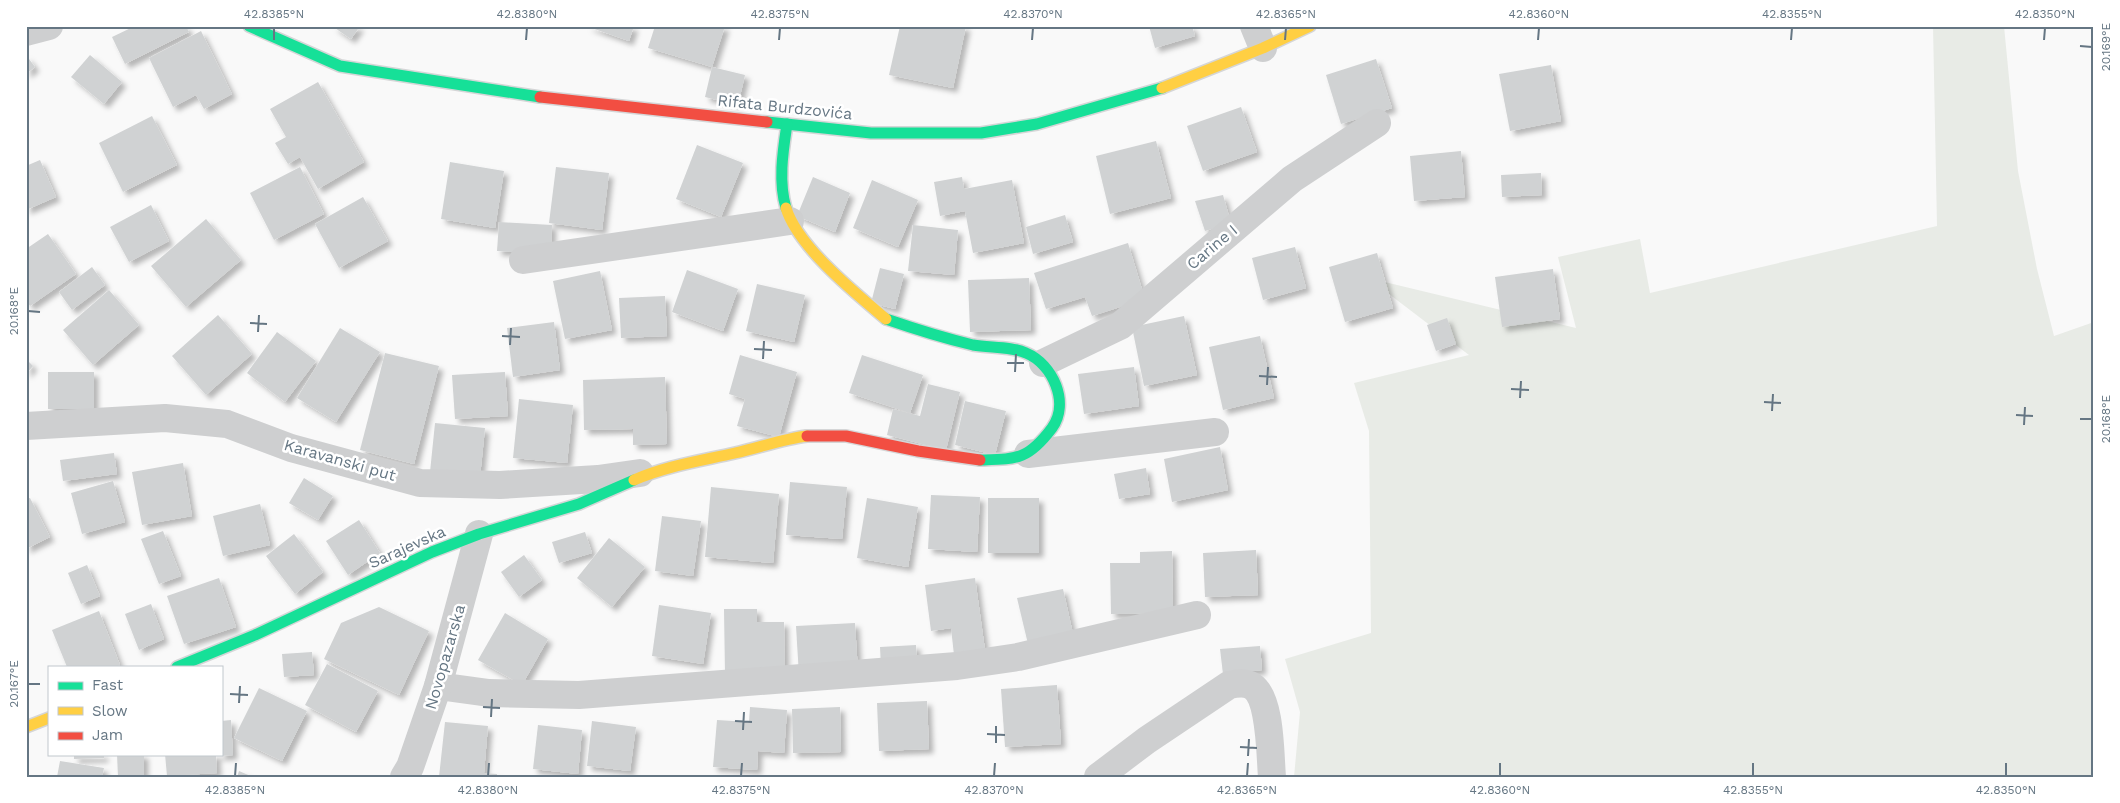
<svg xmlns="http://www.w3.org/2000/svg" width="2120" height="803" font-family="'Work Sans',sans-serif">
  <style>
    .green { fill: #e8ebe6 }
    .building { fill: #d0d2d3; filter: url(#shadow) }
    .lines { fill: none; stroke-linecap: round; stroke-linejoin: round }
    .fast-casing { stroke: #d5d6d7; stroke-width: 14 }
    .slow-casing { stroke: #d5d6d7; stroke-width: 14 }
    .jam-casing { stroke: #d5d6d7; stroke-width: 14 }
    .street { stroke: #cecfd0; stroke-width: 28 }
    .fast { stroke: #16e098; stroke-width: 11 }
    .slow { stroke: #ffcf43; stroke-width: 11 }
    .jam { stroke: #f24e42; stroke-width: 11 }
    .ticks { fill: none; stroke: #657683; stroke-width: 2 }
    .labels { text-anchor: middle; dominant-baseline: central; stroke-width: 5; stroke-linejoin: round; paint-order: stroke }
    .street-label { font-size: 16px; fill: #657683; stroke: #fff }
    .neatline { fill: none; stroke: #657683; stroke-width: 2 }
    .ticks-label { font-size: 12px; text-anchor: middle; fill: #657683 }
  </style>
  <defs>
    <filter id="shadow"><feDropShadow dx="4.5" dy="4.5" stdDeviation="2.5" flood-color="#0004"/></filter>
  </defs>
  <rect width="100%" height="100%" fill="#f9f9f9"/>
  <!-- green -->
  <path class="green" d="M1933,26H2004L2018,171L2037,269L2054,336L2094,322V777H1294L1300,712L1285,659L1371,633L1369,431L1354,383L1469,355L1368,278L1576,328L1558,257L1640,239L1650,293L1937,226Z"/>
  <!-- building -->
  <g class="building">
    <path d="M135,26H186L189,32L125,64L112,37Z"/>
    <path d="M332,26H360L351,39Z"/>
    <path d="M586,26H634L629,41Z"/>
    <path d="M655,26H725L712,67L745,75L738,105L705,97L712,67L648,48Z"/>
    <path d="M900,26H966L953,88L889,75Z"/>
    <path d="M1149,26H1192L1195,36L1155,48Z"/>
    <path d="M201,31L232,94L204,109L196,95L173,107L149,58Z"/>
    <path d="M26,55L35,67L26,74Z"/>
    <path d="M90,55L122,82L104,104L71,77Z"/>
    <path d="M1376,59L1392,108L1341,124L1326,75Z"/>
    <path d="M1551,65L1561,121L1510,131L1499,74Z"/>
    <path d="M318,82L364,162L318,189L300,157L288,164L275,143L286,137L270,109Z"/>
    <path d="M1241,107L1257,152L1203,171L1187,126Z"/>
    <path d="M152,116L177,165L123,192L99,143Z"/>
    <path d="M1156,141L1171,198L1110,214L1096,156Z"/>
    <path d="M697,145L743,163L721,217L676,199Z"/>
    <path d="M1461,151L1465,197L1414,201L1410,156Z"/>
    <path d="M40,160L56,197L26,210V166Z"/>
    <path d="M450,162L504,171L495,228L441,219Z"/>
    <path d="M300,167L324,214L274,240L250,193Z"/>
    <path d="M556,167L609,173L602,230L549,223Z"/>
    <path d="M1541,173L1542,195L1502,197L1501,175Z"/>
    <path d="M813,177L850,193L835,232L797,216Z"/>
    <path d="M962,177L964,189L1012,180L1024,243L973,253L965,211L940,216L934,182Z"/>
    <path d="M872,180L918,200L898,247L853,228Z"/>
    <path d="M1223,195L1231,223L1205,231L1195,201Z"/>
    <path d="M363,197L388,241L339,268L315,224Z"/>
    <path d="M151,205L169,241L129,262L110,227Z"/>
    <path d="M1065,215L1073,242L1033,254L1026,227Z"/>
    <path d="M206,219L241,260L186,307L151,266Z"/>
    <path d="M499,222L552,225L551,254L497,251Z"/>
    <path d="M913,225L958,230L954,275L908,271Z"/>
    <path d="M48,234L76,274L30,306L26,300V249Z"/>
    <path d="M1128,243L1145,299L1092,316L1085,297L1046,309L1034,273Z"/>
    <path d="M1295,247L1306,288L1263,300L1252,258Z"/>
    <path d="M1377,253L1393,308L1345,322L1329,267Z"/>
    <path d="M92,267L105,285L72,310L59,292Z"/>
    <path d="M880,268L904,274L895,309L871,303Z"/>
    <path d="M1553,269L1560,319L1502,327L1495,277Z"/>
    <path d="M687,270L738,289L723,331L672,312Z"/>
    <path d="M600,271L612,330L565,339L553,281Z"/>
    <path d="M1029,278L1031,330L970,332L968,280Z"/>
    <path d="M757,284L805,295L794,342L746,331Z"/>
    <path d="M109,290L139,325L93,365L63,330Z"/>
    <path d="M665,296L667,336L621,338L619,298Z"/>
    <path d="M218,315L252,354L206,395L172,356Z"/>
    <path d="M1184,316L1197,375L1144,386L1132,327Z"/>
    <path d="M1447,318L1456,344L1436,351L1427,325Z"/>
    <path d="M554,322L560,370L513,377L507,328Z"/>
    <path d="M340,328L380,352L336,422L297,398Z"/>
    <path d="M277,332L316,361L285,402L247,373Z"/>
    <path d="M1260,336L1274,398L1223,410L1209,347Z"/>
    <path d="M385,353L439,366L414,464L360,450Z"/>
    <path d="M740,355L797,372L779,437L737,426L745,399L729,394Z"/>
    <path d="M862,355L923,375L910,413L849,393Z"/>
    <path d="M26,359L33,366L26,374Z"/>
    <path d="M1134,367L1139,406L1084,414L1078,374Z"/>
    <rect x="48" y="372" width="46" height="37"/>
    <path d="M505,372L508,416L455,419L452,375Z"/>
    <path d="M665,377L667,444L633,445V429L584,430L583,380Z"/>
    <path d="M928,384L960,392L946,450L887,435L893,409L920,416Z"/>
    <path d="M519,399L573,405L567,463L513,458Z"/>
    <path d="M965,401L1006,411L995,455L955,445Z"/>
    <path d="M435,423L485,428L480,477L430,472Z"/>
    <path d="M1220,447L1228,490L1172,502L1164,459Z"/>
    <path d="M114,453L117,474L63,481L60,460Z"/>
    <path d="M183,463L192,516L142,525L132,472Z"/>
    <path d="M1146,468L1150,494L1119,499L1114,474Z"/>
    <path d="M304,478L333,496L318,520L289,503Z"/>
    <path d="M113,481L125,522L82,534L71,493Z"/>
    <path d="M790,482L847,487L842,539L786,535Z"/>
    <path d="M711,487L779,494L773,563L705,557Z"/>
    <path d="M931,495L980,497L977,552L928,549Z"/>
    <path d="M30,498L50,537L26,549V499Z"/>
    <path d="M867,498L918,507L908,567L857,558Z"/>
    <rect x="988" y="498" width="51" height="55"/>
    <path d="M260,504L270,545L223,556L213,516Z"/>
    <path d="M662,516L701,521L693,576L655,571Z"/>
    <path d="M359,520L380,553L348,575L326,541Z"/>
    <path d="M163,531L181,576L159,584L141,539Z"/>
    <path d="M585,532L592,553L559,563L552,542Z"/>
    <path d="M294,534L323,572L295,594L266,556Z"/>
    <path d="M609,538L645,567L612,607L577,578Z"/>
    <path d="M1256,550L1258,595L1205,597L1203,553Z"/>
    <path d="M1172,551L1173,613L1111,614L1110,563H1140V552Z"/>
    <path d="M524,555L542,580L519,597L501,572Z"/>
    <path d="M87,565L100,596L81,604L68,573Z"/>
    <path d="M219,578L236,627L184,644L167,596Z"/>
    <path d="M975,578L985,650L954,655L951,628L931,631L925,585Z"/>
    <path d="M1063,589L1073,634L1028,644L1017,598Z"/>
    <path d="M151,604L164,639L139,650L125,614Z"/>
    <path d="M659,605L711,613L703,664L652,656Z"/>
    <path d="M379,607L429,631L399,695L324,659L341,623Z"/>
    <path d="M724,609H757V622H784L785,675H725Z"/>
    <path d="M99,611L120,665L114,667H67L52,630Z"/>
    <path d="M505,613L548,639L522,685L478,660Z"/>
    <path d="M855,623L858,673L799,676L796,626Z"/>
    <path d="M916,645L917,665L881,667L880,647Z"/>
    <path d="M1260,646L1262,670L1223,674L1220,649Z"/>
    <path d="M312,652L314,675L284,677L282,654Z"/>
    <path d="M327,664L378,691L356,732L305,705Z"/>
    <path d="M1057,685L1061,744L1005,747L1001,689Z"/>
    <path d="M259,688L307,711L282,761L234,738Z"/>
    <path d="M927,701L929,749L879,751L877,703Z"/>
    <path d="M750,707L787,710L784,753L758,751L757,770L713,767L717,720L749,722Z"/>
    <path d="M840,707L841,752L793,753L792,709Z"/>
    <path d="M231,720L233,755L221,756V721Z"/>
    <path d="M592,721L636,727L630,771L587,766Z"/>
    <path d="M445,722L488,726L484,773L497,774V777H439Z"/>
    <path d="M538,725L582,730L578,774L533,769Z"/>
    <path d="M74,754H104V758L74,759Z"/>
    <path d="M117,754H144V777H118Z"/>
    <path d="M165,754H221V756H216L217,773L167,776Z"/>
    <path d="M60,761L104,768L102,777H57Z"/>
    <path d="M239,771L253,777H237Z"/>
  </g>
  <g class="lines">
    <!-- fast casing -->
    <g class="fast-casing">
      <g id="fast">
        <path d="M249,26L340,66L540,97"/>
        <path d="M767,122L871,133H981L1037,124L1162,88"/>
        <path d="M786,208C778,181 783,151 787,124"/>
        <path d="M886,319C915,329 944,338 973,345C990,348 1011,346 1026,353C1053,364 1070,403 1052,428C1028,460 1017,459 980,460"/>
        <path d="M177,667L255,635L432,552L479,534L579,504L634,480"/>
      </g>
    </g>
    <!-- slow casing -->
    <g class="slow-casing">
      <g id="slow">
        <path d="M1162,88L1263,48L1310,26"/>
        <path d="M786,208C798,247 855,293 886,319"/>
        <path d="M634,480C666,466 700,461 735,453C759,448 782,439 807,436"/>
        <path d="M26,727L49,718"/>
      </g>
    </g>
    <!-- jam casing -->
    <g class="jam-casing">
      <g id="jam">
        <path d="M540,97L767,122"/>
        <path d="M807,436H846L918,451L980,460"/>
      </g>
    </g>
    <!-- street -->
    <g class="street">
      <path d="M1254,26L1263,48"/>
      <path d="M26,32L49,26"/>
      <path d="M523,260L790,221"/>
      <path d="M1043,363L1120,326L1292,179L1377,123"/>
      <path d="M26,426L165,418L227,424L291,448L420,483L500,485L598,479L640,473"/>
      <path d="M1028,454L1215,432"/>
      <path d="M438,686L489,693L579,695L957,666L1018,657L1197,615"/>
      <path d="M404,777L410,767L438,686L479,534"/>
      <path d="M1098,777L1147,740L1229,685C1238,683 1245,682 1252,686C1271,698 1270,755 1272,777"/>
    </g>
    <!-- fast -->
    <use href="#fast" class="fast"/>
    <!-- slow -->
    <use href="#slow" class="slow"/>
    <!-- jam -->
    <use href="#jam" class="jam"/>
  </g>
  <!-- ticks -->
  <path class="ticks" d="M274,40V28M526,40L527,28M779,40L780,28M1032,40L1033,28M1285,40L1286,28M1538,40L1539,28M1791,40L1792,28M2044,40L2045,28M2080,46L2092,47M28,311L40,312M250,323L267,324M258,332L259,315M502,336L520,337M510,345L511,328M754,349L772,350M763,359L764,341M1007,363H1024M1015,372L1016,354M1259,376L1277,377M1267,385L1268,367M1511,389L1529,390M1520,398L1521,381M1764,402L1781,403M1772,411L1773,394M2016,415L2033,416M2080,419H2092M2024,425L2025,407M28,684H40M230,694L248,695M239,703L240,686M483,707L500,708M491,717L492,699M735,721L752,722M743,730L744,712M987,734L1005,735M996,743V726M1240,747L1257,748M1248,756L1249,739M235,776L236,763M488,776L489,763M741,776L742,763M994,776L995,763M1247,776L1248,763M1500,776V763M1753,776V763M2006,776V763"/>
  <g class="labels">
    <!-- street labels -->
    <g class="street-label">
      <text transform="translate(785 107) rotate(6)">Rifata Burdzovića</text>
      <text transform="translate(1212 247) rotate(-40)">Carine I</text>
      <text transform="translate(340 460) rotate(16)">Karavanski put</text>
      <text transform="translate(407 547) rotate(-24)">Sarajevska</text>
      <text transform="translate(445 657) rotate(-74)">Novopazarska</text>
    </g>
  </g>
  <!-- border -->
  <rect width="2120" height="803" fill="none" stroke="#ffffff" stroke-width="55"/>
  <!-- legend -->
  <rect x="48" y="666" width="175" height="90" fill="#ffffff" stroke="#c1c8cd"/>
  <rect x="58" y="682" width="25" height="8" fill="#16e098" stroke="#c1c8cd"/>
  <text x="92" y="690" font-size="15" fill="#657683">Fast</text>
  <rect x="58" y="707" width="25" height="8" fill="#ffcf43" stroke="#c1c8cd"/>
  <text x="92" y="716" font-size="15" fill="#657683">Slow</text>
  <rect x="58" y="732" width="25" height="8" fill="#f24e42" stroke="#c1c8cd"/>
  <text x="92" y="740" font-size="15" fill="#657683">Jam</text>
  <rect x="28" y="28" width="2064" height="748" class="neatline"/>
  <g class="ticks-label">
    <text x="274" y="18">42.8385°N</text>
    <text x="527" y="18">42.8380°N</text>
    <text x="780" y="18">42.8375°N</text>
    <text x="1033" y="18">42.8370°N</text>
    <text x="1286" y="18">42.8365°N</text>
    <text x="1539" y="18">42.8360°N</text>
    <text x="1792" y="18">42.8355°N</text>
    <text x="2045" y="18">42.8350°N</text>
    <text transform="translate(2106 47) rotate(-90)" y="4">20.169°E</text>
    <text transform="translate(14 311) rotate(-90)" y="4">20.168°E</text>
    <text transform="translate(2106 419) rotate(-90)" y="4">20.168°E</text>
    <text transform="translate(14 684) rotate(-90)" y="4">20.167°E</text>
    <text x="235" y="794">42.8385°N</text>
    <text x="488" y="794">42.8380°N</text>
    <text x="741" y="794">42.8375°N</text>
    <text x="994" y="794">42.8370°N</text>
    <text x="1247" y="794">42.8365°N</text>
    <text x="1500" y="794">42.8360°N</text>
    <text x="1753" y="794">42.8355°N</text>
    <text x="2006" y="794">42.8350°N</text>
  </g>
</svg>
